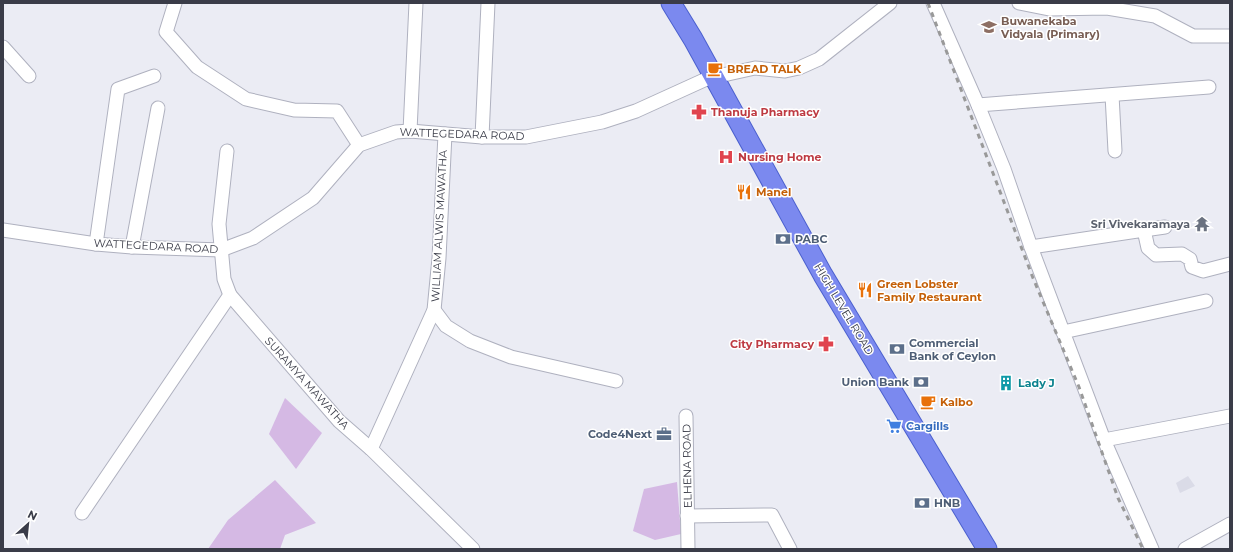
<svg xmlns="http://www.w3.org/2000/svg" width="1233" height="552" font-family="Montserrat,sans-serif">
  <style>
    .residential { fill: #dadbe7 }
    .green { fill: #d5b9e4 }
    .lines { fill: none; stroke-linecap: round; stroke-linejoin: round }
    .minor-casing { stroke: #afb1bf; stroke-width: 15 }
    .highway-casing { stroke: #4b60ce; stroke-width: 21 }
    .minor { stroke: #fff; stroke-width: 13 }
    .highway { stroke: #7b89ef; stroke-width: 19 }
    .rail { stroke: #999; stroke-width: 3; stroke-dasharray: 5 5; stroke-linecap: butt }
    .labels { text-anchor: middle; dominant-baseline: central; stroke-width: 3; stroke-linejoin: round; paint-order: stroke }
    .education-label { font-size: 11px; font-weight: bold; fill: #785e54; stroke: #fff; text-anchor: start }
    .food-label { font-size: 11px; font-weight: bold; fill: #c56008; stroke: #fff; text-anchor: start }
    .health-label { font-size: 11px; font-weight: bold; fill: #be3a42; stroke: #fff; text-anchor: start }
    .street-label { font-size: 11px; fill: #3a3c48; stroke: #fff }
    .worship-label { font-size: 11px; font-weight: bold; fill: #5b616d; stroke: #fff; text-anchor: end }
    .service-label { font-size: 11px; font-weight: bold; fill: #4e5e75; stroke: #fff; text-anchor: start }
    .culture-label { font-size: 11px; font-weight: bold; fill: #0d838f; stroke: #fff; text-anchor: start }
    .shop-label { font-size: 11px; font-weight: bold; fill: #366cbe; stroke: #fff; text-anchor: start }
  </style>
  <rect width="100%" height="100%" fill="#ebecf4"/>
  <!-- residential -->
  <path class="residential" d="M1188,476L1195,486L1180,493L1176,483Z"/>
  <!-- green -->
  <g class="green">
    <path d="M285,398L322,433L296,469L269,434Z"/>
    <path d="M275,480L316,523L285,535L280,549H208L228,520Z"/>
    <path d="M677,482L681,534L655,540L633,531L644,489Z"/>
  </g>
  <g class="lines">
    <!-- minor casing -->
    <g class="minor-casing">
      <g id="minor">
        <path d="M175,3L166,32L197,67L246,99L294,110L337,111L359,145"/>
        <path d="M933,3L978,105L1004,169L1031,247L1104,440L1152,549"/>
        <path d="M1019,3L1049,9L1107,8L1155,16L1193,36H1230"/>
        <path d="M3,47L29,76"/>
        <path d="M1112,95L1115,151"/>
        <path d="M978,105L1209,87"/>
        <path d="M410,131L416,3"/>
        <path d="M482,137L488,3"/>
        <path d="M227,151L219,224L224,279L230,295L339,421L371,449L473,549"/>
        <path d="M3,230L96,244L132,247L221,250L253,238L313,198L359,145L396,132L410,131L482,137H526L602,122L636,111L713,76L728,74L755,68L785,71L799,68L819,59L890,3"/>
        <path d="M1144,230L1165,227"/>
        <path d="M96,244L118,89L154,76"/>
        <path d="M132,247L158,108"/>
        <path d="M1031,247L1144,230L1148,248L1156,255L1182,254L1190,259L1192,267L1203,271L1230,264"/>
        <path d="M434,310L446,326L470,341L511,357L616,381"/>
        <path d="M1063,332L1206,301"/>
        <path d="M686,416L688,549"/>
        <path d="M1104,440L1230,416"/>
        <path d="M371,449L434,310L439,258L445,134"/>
        <path d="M82,513L230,295"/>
        <path d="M687,516L772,515L790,549"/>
        <path d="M1185,549L1230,524"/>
      </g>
    </g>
    <!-- highway casing -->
    <g class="highway-casing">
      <path id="highway" d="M671,3L693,39L823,275L987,549"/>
    </g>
    <!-- minor -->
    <use href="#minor" class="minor"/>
    <!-- highway -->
    <use href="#highway" class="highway"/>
    <!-- rail -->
    <path class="rail" d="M928,3L1033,278L1079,387L1118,498L1143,549"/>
  </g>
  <!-- icons -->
  <defs>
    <g id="school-bare" transform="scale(1.2)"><path d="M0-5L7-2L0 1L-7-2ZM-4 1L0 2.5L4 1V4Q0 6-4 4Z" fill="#8d6e63" stroke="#fff" stroke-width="2.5" paint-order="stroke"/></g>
    <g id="cafe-bare" transform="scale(1.2)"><path d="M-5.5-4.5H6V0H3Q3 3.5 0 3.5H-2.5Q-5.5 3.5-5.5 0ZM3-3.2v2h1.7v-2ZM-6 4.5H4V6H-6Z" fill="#e8710a" stroke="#fff" stroke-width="2.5" paint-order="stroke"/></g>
    <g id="pharmacy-bare" transform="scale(1.2)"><path d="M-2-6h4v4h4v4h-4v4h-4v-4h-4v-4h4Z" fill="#e0444e" stroke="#fff" stroke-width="2.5" paint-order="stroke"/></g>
    <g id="hospital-bare" transform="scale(1.2)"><path d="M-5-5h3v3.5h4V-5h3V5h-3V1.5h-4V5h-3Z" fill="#e0444e" stroke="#fff" stroke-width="2.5" paint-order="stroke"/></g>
    <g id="restaurant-bare" transform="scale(1.2)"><path d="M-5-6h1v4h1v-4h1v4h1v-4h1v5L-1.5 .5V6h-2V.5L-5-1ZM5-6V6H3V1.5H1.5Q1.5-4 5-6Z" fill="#e8710a" stroke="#fff" stroke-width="2.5" paint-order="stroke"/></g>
    <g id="temple-bare" transform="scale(1.2)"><path d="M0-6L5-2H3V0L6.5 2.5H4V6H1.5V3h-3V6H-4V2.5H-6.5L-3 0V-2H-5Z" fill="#6b7280" stroke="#fff" stroke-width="2.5" paint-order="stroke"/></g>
    <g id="bank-bare" transform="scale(1.2)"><path d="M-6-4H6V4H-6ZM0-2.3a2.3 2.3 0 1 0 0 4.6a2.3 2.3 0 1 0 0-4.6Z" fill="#5c6f8a" stroke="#fff" stroke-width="2.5" paint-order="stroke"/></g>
    <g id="building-bare" transform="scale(1.2)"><path d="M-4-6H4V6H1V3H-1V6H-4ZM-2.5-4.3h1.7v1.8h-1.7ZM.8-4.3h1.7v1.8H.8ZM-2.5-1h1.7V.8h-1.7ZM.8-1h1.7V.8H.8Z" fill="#0f9aa8" stroke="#fff" stroke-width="2.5" paint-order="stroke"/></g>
    <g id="supermarket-bare" transform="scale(1.2)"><path d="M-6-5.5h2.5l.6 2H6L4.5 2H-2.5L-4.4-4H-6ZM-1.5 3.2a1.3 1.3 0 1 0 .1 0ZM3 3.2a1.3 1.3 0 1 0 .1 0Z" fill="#3f7fe0" stroke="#fff" stroke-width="2.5" paint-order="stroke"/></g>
    <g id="office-bare" transform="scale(1.2)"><path d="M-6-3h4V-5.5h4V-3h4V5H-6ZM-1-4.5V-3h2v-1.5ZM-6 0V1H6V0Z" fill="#5c6f8a" stroke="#fff" stroke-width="2.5" paint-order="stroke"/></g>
  </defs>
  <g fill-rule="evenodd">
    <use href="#school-bare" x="989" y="27"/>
    <use href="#cafe-bare" x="715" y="69"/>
    <use href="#pharmacy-bare" x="699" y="112"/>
    <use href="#hospital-bare" x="726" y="157"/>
    <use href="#restaurant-bare" x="744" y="192"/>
    <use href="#temple-bare" x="1202" y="224"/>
    <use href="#bank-bare" x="783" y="239"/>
    <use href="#restaurant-bare" x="865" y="290"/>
    <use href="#pharmacy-bare" x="826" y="344"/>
    <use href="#bank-bare" x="897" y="349"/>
    <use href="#bank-bare" x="921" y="382"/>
    <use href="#building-bare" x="1006" y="383"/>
    <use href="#cafe-bare" x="928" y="402"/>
    <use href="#supermarket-bare" x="894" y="426"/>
    <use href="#office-bare" x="664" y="434"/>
    <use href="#bank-bare" x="922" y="503"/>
  </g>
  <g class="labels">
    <!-- education labels -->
    <g class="education-label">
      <text x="1001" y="21">Buwanekaba<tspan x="1001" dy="13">Vidyala (Primary)</tspan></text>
    </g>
    <!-- food labels -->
    <g class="food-label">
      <text x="727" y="69">BREAD TALK</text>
      <text x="756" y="192">Manel</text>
      <text x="877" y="284">Green Lobster<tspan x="877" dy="13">Family Restaurant</tspan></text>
      <text x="940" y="402">Kalbo</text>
    </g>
    <!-- health labels -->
    <g class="health-label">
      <text x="711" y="112">Thanuja Pharmacy</text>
      <text x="738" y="157">Nursing Home</text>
      <text x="814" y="344" text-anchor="end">City Pharmacy</text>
    </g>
    <!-- street labels -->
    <g class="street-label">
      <text transform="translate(462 134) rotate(2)">WATTEGEDARA ROAD</text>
      <text transform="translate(439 226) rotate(-87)">WILLIAM ALWIS MAWATHA</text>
      <text transform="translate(156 246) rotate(3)">WATTEGEDARA ROAD</text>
      <text transform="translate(844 309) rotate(59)">HIGH LEVEL ROAD</text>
      <text transform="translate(307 383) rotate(48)">SURAMYA MAWATHA</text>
      <text transform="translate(687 466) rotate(-91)">ELHENA ROAD</text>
    </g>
    <!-- worship labels -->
    <g class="worship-label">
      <text x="1190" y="224">Sri Vivekaramaya</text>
    </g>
    <!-- service labels -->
    <g class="service-label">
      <text x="795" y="239">PABC</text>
      <text x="909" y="343">Commercial<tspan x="909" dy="13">Bank of Ceylon</tspan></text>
      <text x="909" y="382" text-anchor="end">Union Bank</text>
      <text x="652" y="434" text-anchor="end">Code4Next</text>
      <text x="934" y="503">HNB</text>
    </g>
    <!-- culture labels -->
    <g class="culture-label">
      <text x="1018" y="383">Lady J</text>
    </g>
    <!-- shop labels -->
    <g class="shop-label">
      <text x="906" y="426">Cargills</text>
    </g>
  </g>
  <!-- border -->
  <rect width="1233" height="552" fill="none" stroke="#3a3c48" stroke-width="8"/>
  <!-- north arrow -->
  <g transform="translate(28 524) rotate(27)" stroke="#ffffff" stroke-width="3" paint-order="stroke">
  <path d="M0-3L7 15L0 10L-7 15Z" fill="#3a3c48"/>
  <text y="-6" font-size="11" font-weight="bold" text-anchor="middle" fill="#3a3c48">N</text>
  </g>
</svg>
